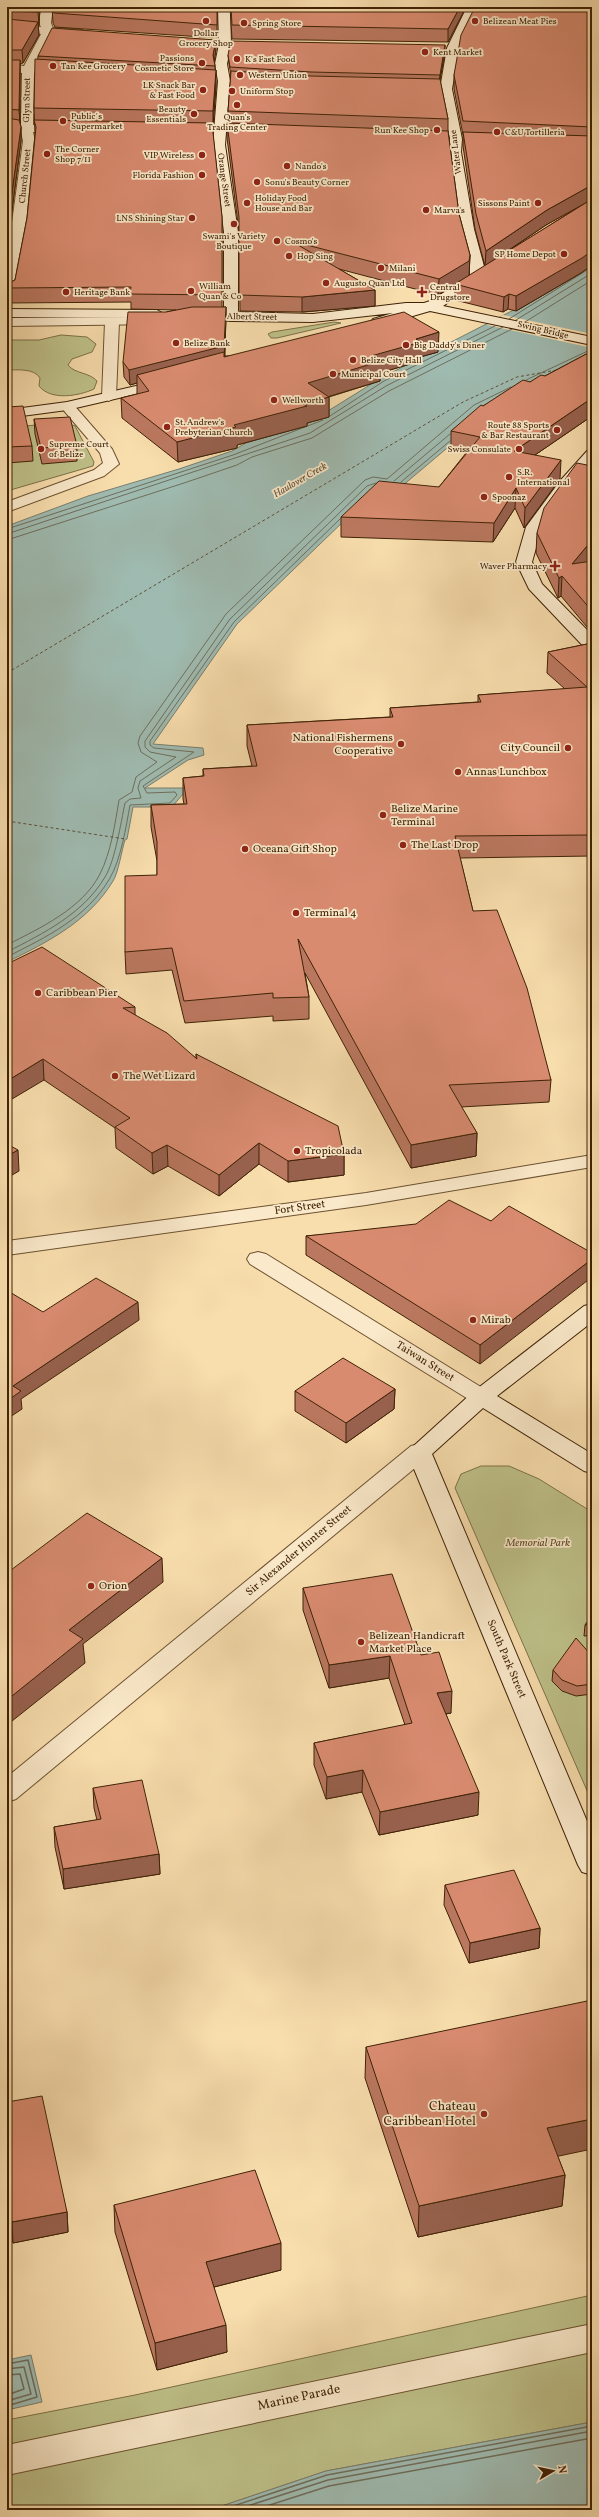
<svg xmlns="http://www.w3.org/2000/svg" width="599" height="2517" font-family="Vollkorn,serif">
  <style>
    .green { fill: #bec089; stroke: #7e7148 }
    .water { fill: #9fbbb1; stroke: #797e6d }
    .pier { fill: #f8ddad }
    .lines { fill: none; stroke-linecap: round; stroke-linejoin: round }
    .shore-far1 { stroke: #6f6e5c; stroke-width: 1 }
    .shore { stroke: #6f6e5c; stroke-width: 1.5 }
    .ferry { stroke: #5c5039; stroke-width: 1; stroke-dasharray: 3 2.5; stroke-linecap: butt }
    .pedestrian-casing { stroke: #6d5130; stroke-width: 2 }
    .minor-casing { stroke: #6d5130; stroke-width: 2 }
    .secondary-casing { stroke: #3f2206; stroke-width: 2 }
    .pedestrian { fill: #fae9ca; fill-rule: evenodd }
    .minor { fill: #fae9ca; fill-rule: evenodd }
    .secondary { fill: #fae9ca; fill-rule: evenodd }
    .wall { fill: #bb7860; stroke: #3f2206; fill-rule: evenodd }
    .shaded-wall { fill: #98614e; stroke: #3f2206 }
    .building { fill: #d98b70; stroke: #3f2206 }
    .poi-dot { fill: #8f2418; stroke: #fae9ca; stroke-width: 1.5 }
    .labels { text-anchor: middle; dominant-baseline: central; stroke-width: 3.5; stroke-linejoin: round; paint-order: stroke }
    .far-poi-label { font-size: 9px; fill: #3f2206; stroke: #fae9ca; text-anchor: start }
    .far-street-label { font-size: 9px; fill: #3f2206; stroke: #fae9ca }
    .far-water-label { font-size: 10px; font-style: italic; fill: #5c5039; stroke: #fae9ca }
    .poi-label { font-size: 11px; fill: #3f2206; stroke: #fae9ca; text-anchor: start }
    .street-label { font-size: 11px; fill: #3f2206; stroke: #fae9ca }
    .park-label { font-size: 11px; font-style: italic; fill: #5f4a27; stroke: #fae9ca }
    .near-poi-label { font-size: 13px; fill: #3f2206; stroke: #fae9ca; text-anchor: end }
    .near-street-label { font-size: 13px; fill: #3f2206; stroke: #fae9ca }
  </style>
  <rect width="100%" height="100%" fill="#f8ddad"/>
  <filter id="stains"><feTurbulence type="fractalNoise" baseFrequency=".005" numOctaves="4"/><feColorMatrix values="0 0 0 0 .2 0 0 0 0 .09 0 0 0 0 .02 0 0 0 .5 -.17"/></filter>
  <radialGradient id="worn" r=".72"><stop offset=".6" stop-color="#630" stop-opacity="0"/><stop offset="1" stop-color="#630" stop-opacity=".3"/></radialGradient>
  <!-- green -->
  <g class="green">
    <path d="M334,322L341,323L277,338H271L268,334L272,332Z"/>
    <path d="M61,335L87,337L96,344L92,352L72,359L68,365C75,374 89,372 97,381L94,389C79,396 51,401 39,386L40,378C34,368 17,370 7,370V340H39Z"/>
    <path d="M64,422L75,426L94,462L93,466L7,491V428Z"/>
    <path d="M481,1466H509L539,1479L592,1512V1802L455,1488L461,1474Z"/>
    <path d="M592,2295V2422L326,2471L210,2510H7V2420L135,2395Z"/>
  </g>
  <!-- water -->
  <g class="water">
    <path d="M592,262V363L484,417L389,497L374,492L237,624L153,744L203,748L204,755L188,760L145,788H188L172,807H133L127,839L125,840C122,849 118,874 113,881C89,921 48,942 7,962V526L88,496L179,469L232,451L246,443L307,424L381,378L539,297Z"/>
    <path d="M31,2355L42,2402L7,2410V2360Z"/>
    <path d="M592,2422V2510H210L326,2471Z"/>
  </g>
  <!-- pier -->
  <path class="pier" d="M503,315L592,334V348L487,325Z"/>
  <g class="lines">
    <!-- shore-far1 -->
    <g class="shore-far1">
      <path d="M509,319L592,267"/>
      <path d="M516,320L592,273"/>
      <path d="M525,322L592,280"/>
      <path d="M526,380L592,349"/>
      <path d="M330,416L384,381L495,326"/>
      <path d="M394,481L450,434"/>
      <path d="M401,482L450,441"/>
      <path d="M7,529L233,455L323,420"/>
      <path d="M7,534L310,433L386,386L503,327"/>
      <path d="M7,540L184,483L237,465L252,457L312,438L389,391L512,329"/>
      <path d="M7,945C40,928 82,909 100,874C111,852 115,824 119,800L132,792L136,777L157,762L141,752L138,743L140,736L226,614L365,480L373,477L387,479L474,405L511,387"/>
      <path d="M7,952C44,933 83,914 105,877C115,861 121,822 125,803L130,799L141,798L138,788L140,781L176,757L150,752L145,747V741L230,619L367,486L376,483"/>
      <path d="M7,957C46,937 87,918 110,878C121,859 126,827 130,805L170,803L177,795L175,792L147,793L143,786L194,752L154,748L150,745V741L234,622L340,519"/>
    </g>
    <!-- shore -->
    <g class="shore">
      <path d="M7,2364L28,2360L37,2397L7,2406"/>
      <path d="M7,2369L24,2367L31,2394L7,2401"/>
      <path d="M7,2375L20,2374L24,2389L7,2395"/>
      <path d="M221,2510L327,2475L592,2426"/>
      <path d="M235,2510L328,2480L592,2431"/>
      <path d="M254,2510L329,2486L592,2438"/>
    </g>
    <!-- ferry -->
    <g class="ferry">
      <path d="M7,673L463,402L517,377L557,370"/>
      <path d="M7,821L125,839"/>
    </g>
    <!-- pedestrian casing -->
    <g class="pedestrian-casing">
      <g id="pedestrian">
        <path d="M112,318L119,322L116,397L109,401L102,397L105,322Z"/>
        <path d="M258,1252L266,1254L489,1392L493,1397L489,1402L481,1405L473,1402L250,1264L247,1259L250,1254Z"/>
      </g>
    </g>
    <!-- minor casing -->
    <g class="minor-casing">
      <g id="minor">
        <path d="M41,7H53L51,23L53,28L82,30L88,33L82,36L52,35L36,66L65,68L71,72L65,76L34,73L33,125H65L71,129L65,133L33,132L35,141L26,232L14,295L7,299V260L23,141L21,132H7V124L21,125L22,73L7,72V64L24,66L41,34L7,31V25L41,27L39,23Z"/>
        <path d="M158,317L163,318L165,321L163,324L7,326V318Z"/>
        <path d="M67,402L72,403L112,449L119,464L104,476L7,512V502L94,470L103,463L100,453L60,406Z"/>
        <path d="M592,1155V1167L366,1205L7,1255V1241L366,1193Z"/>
        <path d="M419,1444L427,1446L431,1452L427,1458L16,1799L7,1802V1777L411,1446Z"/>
        <path d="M592,2324V2352L7,2475V2445Z"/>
      </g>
    </g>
    <!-- secondary casing -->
    <g class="secondary-casing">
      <g id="secondary">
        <path d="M218,7H230L231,44L227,64L230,81L225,145L238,232V312L313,314L406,303H424L433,300L470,274L460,229L449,152L450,139L440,89L447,48L467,7H479L459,48L452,89L462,139L461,152L474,229L485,270L482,279L443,306L592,337V345L430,311L378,326L371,322L373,319L393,313L313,322L231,321L191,318L189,315L191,312H224V232L213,145L218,81L215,64L219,44Z"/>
        <path d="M7,309L157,310L164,314L157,318L7,317Z"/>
        <path d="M166,379L171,380L173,383L171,386L67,410L7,418V410L67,402Z"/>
        <path d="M592,449V463L570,487L542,527L532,562L542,584L592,635V650L586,649L529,589L516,562L526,527L560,481L587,451Z"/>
        <path d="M592,1304V1322L497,1396L592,1454V1473L584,1471L483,1408L432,1454L592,1833V1875L582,1872L578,1865L407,1452L473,1392L584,1306Z"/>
      </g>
    </g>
    <!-- pedestrian -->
    <use href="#pedestrian" class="pedestrian"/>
    <!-- minor -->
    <use href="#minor" class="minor"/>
    <!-- secondary -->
    <use href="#secondary" class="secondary"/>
  </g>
  <!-- wall -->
  <g class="wall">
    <path d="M7,7H40L39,25H38L39,35L23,63L20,64V122L21,127V141L7,249Z"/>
    <path d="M52,7H217V38L55,27L53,23Z"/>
    <path d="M230,7H466L448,42L232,39Z"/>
    <path d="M475,7H592V265L581,273L516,311L508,309L503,312L455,300V285L438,295L339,269L375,290V306L302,312L240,311L239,231L227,138V123H228V111L231,75L229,64L228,55L445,53L440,80L448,119V131L459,214L470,255L469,276L485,266L475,229L463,146V135L454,89V75ZM585,203L495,260L546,225Z"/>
    <path d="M216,49L214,60L215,66L216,86L213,126H212L222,217V307H226L225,356L438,352L420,357V361L380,373V381L329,397V417L307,423V426L237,445V448L178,462L122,418L121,398L137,394V383L130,385L124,377L123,362L166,312L176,310L131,309V302L7,303V284L15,280L27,218L35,134L34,108L38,56Z"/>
    <path d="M592,351V416L535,455L560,479L524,528L515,508L493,542L341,537V517L439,487L466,453L451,450V431L483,406L530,382L545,376Z"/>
    <path d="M7,407L32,446L33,461L7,463Z"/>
    <path d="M34,419L77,446V461L42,464L35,434Z"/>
    <path d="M592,466V558L589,562L592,561V633L561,596L558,598L536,553L537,533Z"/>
    <path d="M592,643V856L460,858L473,911L551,1080L549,1102L461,1107L477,1133L476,1156L411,1168L305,973L309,997V1019L273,1021V1016L185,1023L172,970L126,974L125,952L157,875V861L151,827V805L184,804L183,799V778L203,776V769L252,766L247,746V725L390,717V708L478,702V695L565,689L547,673L548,652Z"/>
    <path d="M7,964L135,1007V1015L196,1058V1054L344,1154V1175L288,1182L259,1164L219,1196L168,1166L153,1174L116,1148L115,1128L44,1080Z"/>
    <path d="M491,1221L480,1364L306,1255V1236Z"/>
    <path d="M395,1389L394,1409L346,1443L295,1411V1391Z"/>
    <path d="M303,1588L421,1655L451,1713L446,1714L478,1815L379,1835L362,1792L326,1799L314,1765V1743L405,1725L389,1678L329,1688L303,1610Z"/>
    <path d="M592,1616V1635L584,1636L585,1625Z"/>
    <path d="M592,1656V1694L576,1696L562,1691L552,1681L553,1670Z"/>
    <path d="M93,1788L159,1854L160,1874L64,1889L55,1847L54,1827L97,1820L94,1808Z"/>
    <path d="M445,1885L540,1928L539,1948L469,1963L444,1905Z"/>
    <path d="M366,2047L558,2157L565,2175L562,2206L418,2237L365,2078Z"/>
    <path d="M7,2102L67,2212L68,2232L13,2243L7,2209Z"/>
    <path d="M114,2205L281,2270L214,2287L227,2352L157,2370L115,2232Z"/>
  </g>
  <!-- shaded-wall -->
  <g class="shaded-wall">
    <path d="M39,7H40L39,25L38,12Z"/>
    <path d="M460,7H466L448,42V29Z"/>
    <path d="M38,22L39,35L23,63L22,50Z"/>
    <path d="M216,40V49L214,64L213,55Z"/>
    <path d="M445,45V53L439,83L440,75Z"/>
    <path d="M20,60V123L19,110Z"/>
    <path d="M216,70V86L213,126V111Z"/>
    <path d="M21,127V141L7,249V228Z"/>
    <path d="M592,185L591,200L546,225L485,266L486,251L547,210Z"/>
    <path d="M592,251V265L581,273L516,311V296Z"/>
    <path d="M470,255L469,276L438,295L439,279Z"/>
    <path d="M375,290V306L302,312V297Z"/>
    <path d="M509,294L508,309L503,312L504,297Z"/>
    <path d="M226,307V322L224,361L137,375V383L130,385L129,370Z"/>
    <path d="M439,332L438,352L420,357V361L380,373V381L317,400L329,397V417L307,423V426L237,445V448L178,462L177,442L234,425L308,383L371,356L416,339Z"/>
    <path d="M592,398V416L513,470L514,451Z"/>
    <path d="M561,460L560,479L524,528L525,508Z"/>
    <path d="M516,488L515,508L493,542L494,523Z"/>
    <path d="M592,540V558L571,584L572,564Z"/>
    <path d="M562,576L561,596L558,598L559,578Z"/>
    <path d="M43,1059L44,1080L7,1102V1081Z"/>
    <path d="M477,1133L476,1156L411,1168V1145Z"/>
    <path d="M259,1143V1164L219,1196V1175Z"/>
    <path d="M167,1145L168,1166L153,1174L152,1153Z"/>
    <path d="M18,1150L19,1171L7,1178V1156Z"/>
    <path d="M344,1154V1175L288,1182V1161Z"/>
    <path d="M592,1259V1277L480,1364V1345Z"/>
    <path d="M138,1302L139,1320L21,1399L22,1409L7,1419V1401L13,1386Z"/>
    <path d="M395,1389L394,1409L346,1443V1423Z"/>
    <path d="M162,1558L163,1582L83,1644L85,1663L7,1725V1700L69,1630Z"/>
    <path d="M390,1656L389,1678L329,1688V1665Z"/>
    <path d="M592,1684V1694L591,1695Z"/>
    <path d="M452,1691L451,1713L436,1715L437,1693Z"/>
    <path d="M363,1770L362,1792L326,1799L327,1777Z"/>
    <path d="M479,1792L478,1815L379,1835L380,1812Z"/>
    <path d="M159,1854L160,1874L64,1889L63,1869Z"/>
    <path d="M540,1928L539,1948L469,1963L470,1943Z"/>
    <path d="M7,2075H8L9,2095H7Z"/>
    <path d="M592,2119V2149L545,2159L547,2128Z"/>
    <path d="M565,2175L562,2206L418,2237L419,2206Z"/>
    <path d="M67,2212L68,2232L13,2243L12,2222Z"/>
    <path d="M281,2243V2270L206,2289V2262Z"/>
    <path d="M226,2325L227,2352L157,2370L155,2343Z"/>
  </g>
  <!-- building -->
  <g class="building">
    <path d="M7,7H39L38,12L7,11Z"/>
    <path d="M52,7H217V25L54,13L52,10Z"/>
    <path d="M231,7H460L448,29L232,25Z"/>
    <path d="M475,7H568L592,8V127L463,121L454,75L461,35Z"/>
    <path d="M7,19L38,22L22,50H7Z"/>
    <path d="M52,28L216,40L213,55L215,66L38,56Z"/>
    <path d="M231,41L445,45L440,75L311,72L230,67L228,55Z"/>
    <path d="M35,59L216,70L213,111L34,108Z"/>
    <path d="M7,60H20L19,110L7,109Z"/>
    <path d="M231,71L311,76L440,79L448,119L228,111Z"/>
    <path d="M7,118L19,120L21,127L7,228Z"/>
    <path d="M34,120L212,123L222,217V295L130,294L131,287L7,288V284L15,280L27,218L36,127Z"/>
    <path d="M227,123L448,131L459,214L470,255L469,261L439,279L299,243L298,245L375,290L302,297L239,295V217Z"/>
    <path d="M463,132L592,136V185L547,210L486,251L476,214Z"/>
    <path d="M592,199V251L582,258L516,296L509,294L504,297L455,284Z"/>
    <path d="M192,307H226L224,346L129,370L123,362L128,312H166Z"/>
    <path d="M404,312L439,332L416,339L421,342L371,356L381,361L308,383L329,397L303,404L307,406L234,425L236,427L177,442L121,398L149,391L137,375L224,352V357Z"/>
    <path d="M592,351V398L514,451L561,460L525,508L516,488L494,523L341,517L379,481L439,487L480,437L451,431L481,405L483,406L523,380L530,382L541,375L545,376Z"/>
    <path d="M23,406L32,446L7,447V407Z"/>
    <path d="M70,417L77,446L41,448L34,419Z"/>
    <path d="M577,463L592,466V540L572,564L592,561V611L562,576L559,578L537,533L544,508Z"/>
    <path d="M592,643V835L455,836L473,911L497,910L527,988L551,1080L449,1085L477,1133L411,1145L298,939L309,997L273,998V993L184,1001L172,948L125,952V876L157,875V842L151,805L187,804L183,778L204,776L203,769L257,766L247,725L393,717L390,708L481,702L478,695L587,687L548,652Z"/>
    <path d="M42,947L135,1007L123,1008L167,1033L197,1059L196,1054L338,1126L344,1154L288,1161L259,1143L219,1175L167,1145L152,1153L115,1127L130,1118L43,1059L7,1081V964Z"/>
    <path d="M7,1144L18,1150L7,1156Z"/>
    <path d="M449,1200L491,1221L509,1206L592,1253V1259L480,1345L306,1236L416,1224Z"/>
    <path d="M96,1278L138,1302L13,1386L21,1391L7,1401V1292L8,1291L43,1312Z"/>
    <path d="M343,1358L395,1389L346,1423L295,1391Z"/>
    <path d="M87,1513L162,1558L69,1630L83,1639L7,1700V1573Z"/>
    <path d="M392,1574L421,1655L439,1652L452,1691L437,1693L479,1792L380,1812L363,1770L327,1777L314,1743L412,1723L390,1656L329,1665L303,1588Z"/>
    <path d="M592,1616V1624L585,1625Z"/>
    <path d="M576,1638L592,1656V1684L577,1686L562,1680L553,1670Z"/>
    <path d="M142,1780L159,1854L63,1869L54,1827L101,1819L93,1788Z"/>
    <path d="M514,1870L540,1928L470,1943L445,1885Z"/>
    <path d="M592,2000V2119L547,2128L565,2175L419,2206L366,2047Z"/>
    <path d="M42,2096L67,2212L12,2222L7,2199V2102Z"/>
    <path d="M255,2170L281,2243L206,2262L226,2325L155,2343L114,2205Z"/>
  </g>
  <!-- markers -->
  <g class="poi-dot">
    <circle cx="206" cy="21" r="4"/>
    <circle cx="475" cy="21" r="4"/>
    <circle cx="244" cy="23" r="4"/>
    <circle cx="425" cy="52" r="4"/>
    <circle cx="237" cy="59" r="4"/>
    <circle cx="202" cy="63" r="4"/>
    <circle cx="53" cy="66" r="4"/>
    <circle cx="240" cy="75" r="4"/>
    <circle cx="203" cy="90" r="4"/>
    <circle cx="232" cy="91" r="4"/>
    <circle cx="237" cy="105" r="4"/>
    <circle cx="194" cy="114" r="4"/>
    <circle cx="63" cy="121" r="4"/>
    <circle cx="437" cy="130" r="4"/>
    <circle cx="497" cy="132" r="4"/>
    <circle cx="47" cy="154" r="4"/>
    <circle cx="202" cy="155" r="4"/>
    <circle cx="287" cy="166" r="4"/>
    <circle cx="202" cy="175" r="4"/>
    <circle cx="257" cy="182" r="4"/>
    <circle cx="247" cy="203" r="4"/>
    <circle cx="538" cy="203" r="4"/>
    <circle cx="426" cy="210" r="4"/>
    <circle cx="192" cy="218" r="4"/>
    <circle cx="234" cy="224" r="4"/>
    <circle cx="277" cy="241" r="4"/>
    <circle cx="564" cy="254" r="4"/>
    <circle cx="289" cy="256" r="4"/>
    <circle cx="381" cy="268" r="4"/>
    <circle cx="326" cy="283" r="4"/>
    <circle cx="191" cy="291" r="4"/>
    <circle cx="66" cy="292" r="4"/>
    <path d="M420 286h4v4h4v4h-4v4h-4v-4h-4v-4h4z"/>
    <circle cx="176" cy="343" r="4"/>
    <circle cx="406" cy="345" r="4"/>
    <circle cx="353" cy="360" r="4"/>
    <circle cx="333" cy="374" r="4"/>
    <circle cx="274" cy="400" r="4"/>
    <circle cx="167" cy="427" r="4"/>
    <circle cx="557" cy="430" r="4"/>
    <circle cx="41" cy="449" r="4"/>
    <circle cx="519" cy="449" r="4"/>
    <circle cx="509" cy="477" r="4"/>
    <circle cx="484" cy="497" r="4"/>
    <path d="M553 560h4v4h4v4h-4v4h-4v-4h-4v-4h4z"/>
    <circle cx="401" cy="744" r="4"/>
    <circle cx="568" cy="748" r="4"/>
    <circle cx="458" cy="772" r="4"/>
    <circle cx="383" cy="815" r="4"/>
    <circle cx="403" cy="845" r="4"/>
    <circle cx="245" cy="849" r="4"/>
    <circle cx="296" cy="913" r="4"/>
    <circle cx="38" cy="993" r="4"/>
    <circle cx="115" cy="1076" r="4"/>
    <circle cx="297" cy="1151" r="4"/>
    <circle cx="473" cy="1320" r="4"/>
    <circle cx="91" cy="1586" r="4"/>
    <circle cx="361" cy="1642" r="4"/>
    <circle cx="484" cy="2114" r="4"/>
  </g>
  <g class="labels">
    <!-- far-poi labels -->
    <g class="far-poi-label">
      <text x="483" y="21">Belizean Meat Pies</text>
      <text x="252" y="23">Spring Store</text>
      <text x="206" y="33" text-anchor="middle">Dollar<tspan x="206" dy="10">Grocery Shop</tspan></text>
      <text x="433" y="52">Kent Market</text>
      <text x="194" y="58" text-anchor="end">Passions<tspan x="194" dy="10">Cosmetic Store</tspan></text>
      <text x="245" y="59">K's Fast Food</text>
      <text x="61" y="66">Tan Kee Grocery</text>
      <text x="248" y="75">Western Union</text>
      <text x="195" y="85" text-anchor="end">LK Snack Bar<tspan x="195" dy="10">&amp; Fast Food</tspan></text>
      <text x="240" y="91">Uniform Stop</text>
      <text x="186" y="109" text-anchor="end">Beauty<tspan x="186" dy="10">Essentials</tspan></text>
      <text x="71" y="116">Public´s<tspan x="71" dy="10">Supermarket</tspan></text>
      <text x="237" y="117" text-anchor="middle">Quan's<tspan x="237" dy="10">Trading Center</tspan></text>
      <text x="429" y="130" text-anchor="end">Run Kee Shop</text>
      <text x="505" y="132">C&amp;U Tortilleria</text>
      <text x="55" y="149">The Corner<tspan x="55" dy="10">Shop 7/11</tspan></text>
      <text x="194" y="155" text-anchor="end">VIP Wireless</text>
      <text x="295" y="166">Nando's</text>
      <text x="194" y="175" text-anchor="end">Florida Fashion</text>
      <text x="265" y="182">Sonu's Beauty Corner</text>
      <text x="255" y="198">Holiday Food<tspan x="255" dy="10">House and Bar</tspan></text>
      <text x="530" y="203" text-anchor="end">Sissons Paint</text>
      <text x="434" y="210">Marva's</text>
      <text x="184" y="218" text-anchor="end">LNS Shining Star</text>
      <text x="234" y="236" text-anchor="middle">Swami's Variety<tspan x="234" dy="10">Boutique</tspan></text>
      <text x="285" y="241">Cosmo's</text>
      <text x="556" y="254" text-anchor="end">SP Home Depot</text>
      <text x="297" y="256">Hop Sing</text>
      <text x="389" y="268">Milani</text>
      <text x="334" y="283">Augusto Quan Ltd</text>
      <text x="199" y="286">William<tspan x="199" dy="10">Quan &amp; Co</tspan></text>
      <text x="430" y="287">Central<tspan x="430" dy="10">Drugstore</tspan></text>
      <text x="74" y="292">Heritage Bank</text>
      <text x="184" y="343">Belize Bank</text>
      <text x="414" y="345">Big Daddy's Diner</text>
      <text x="361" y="360">Belize City Hall</text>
      <text x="341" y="374">Municipal Court</text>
      <text x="282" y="400">Wellworth</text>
      <text x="175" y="422">St. Andrew's<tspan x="175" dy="10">Prebyterian Church</tspan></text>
      <text x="549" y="425" text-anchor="end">Route 88 Sports<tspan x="549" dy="10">&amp; Bar Restaurant</tspan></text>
      <text x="49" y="444">Supreme Court<tspan x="49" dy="10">of Belize</tspan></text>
      <text x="511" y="449" text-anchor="end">Swiss Consulate</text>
      <text x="517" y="472">S.R.<tspan x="517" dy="10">International</tspan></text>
      <text x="492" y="497">Spoonaz</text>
      <text x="547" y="566" text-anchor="end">Waver Pharmacy</text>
    </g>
    <!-- far-street labels -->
    <g class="far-street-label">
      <text transform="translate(27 100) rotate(-89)">Glyn Street</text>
      <text transform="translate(456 152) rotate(-97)">Water Lane</text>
      <text transform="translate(25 176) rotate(-84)">Church Street</text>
      <text transform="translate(224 180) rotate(82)">Orange Street</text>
      <text transform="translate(252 317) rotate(1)">Albert Street</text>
      <text transform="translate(543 330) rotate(13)">Swing Bridge</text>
    </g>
    <!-- far-water labels -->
    <g class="far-water-label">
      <text transform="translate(300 480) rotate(-30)">Haulover Creek</text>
    </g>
    <!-- poi labels -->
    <g class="poi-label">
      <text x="393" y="738" text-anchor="end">National Fishermens<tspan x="393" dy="13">Cooperative</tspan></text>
      <text x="560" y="748" text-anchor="end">City Council</text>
      <text x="466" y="772">Annas Lunchbox</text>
      <text x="391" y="809">Belize Marine<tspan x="391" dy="13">Terminal</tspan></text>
      <text x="411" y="845">The Last Drop</text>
      <text x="253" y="849">Oceana Gift Shop</text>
      <text x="304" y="913">Terminal 4</text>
      <text x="46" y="993">Caribbean Pier</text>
      <text x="123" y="1076">The Wet Lizard</text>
      <text x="305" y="1151">Tropicolada</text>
      <text x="481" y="1320">Mirab</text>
      <text x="99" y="1586">Orion</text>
      <text x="369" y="1636">Belizean Handicraft<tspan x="369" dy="13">Market Place</tspan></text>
    </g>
    <!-- street labels -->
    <g class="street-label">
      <text transform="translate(300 1208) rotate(-8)">Fort Street</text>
      <text transform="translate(425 1362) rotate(32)">Taiwan Street</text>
      <text transform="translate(299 1551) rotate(-40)">Sir Alexander Hunter Street</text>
      <text transform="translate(506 1659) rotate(67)">South Park Street</text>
    </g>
    <!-- park labels -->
    <g class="park-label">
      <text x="538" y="1543">Memorial Park</text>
    </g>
    <!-- near-poi labels -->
    <g class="near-poi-label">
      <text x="476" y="2107">Chateau<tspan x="476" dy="15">Caribbean Hotel</tspan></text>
    </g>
    <!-- near-street labels -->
    <g class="near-street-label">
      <text transform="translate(299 2398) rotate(-12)">Marine Parade</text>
    </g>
  </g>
  <!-- margin -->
  <rect width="599" height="2517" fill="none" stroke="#f8ddad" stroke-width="24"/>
  <rect x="8" y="8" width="583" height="2501" fill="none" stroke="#3f2206" stroke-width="2"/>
  <rect x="12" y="12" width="575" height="2493" fill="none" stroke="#3f2206"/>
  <!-- north arrow -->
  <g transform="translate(553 2471) rotate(81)" stroke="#fae9ca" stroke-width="3" paint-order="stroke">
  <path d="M0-3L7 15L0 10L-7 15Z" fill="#3f2206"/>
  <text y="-6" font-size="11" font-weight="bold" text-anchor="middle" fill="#3f2206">N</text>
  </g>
  <rect width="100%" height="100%" filter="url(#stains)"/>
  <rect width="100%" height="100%" fill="url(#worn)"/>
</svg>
